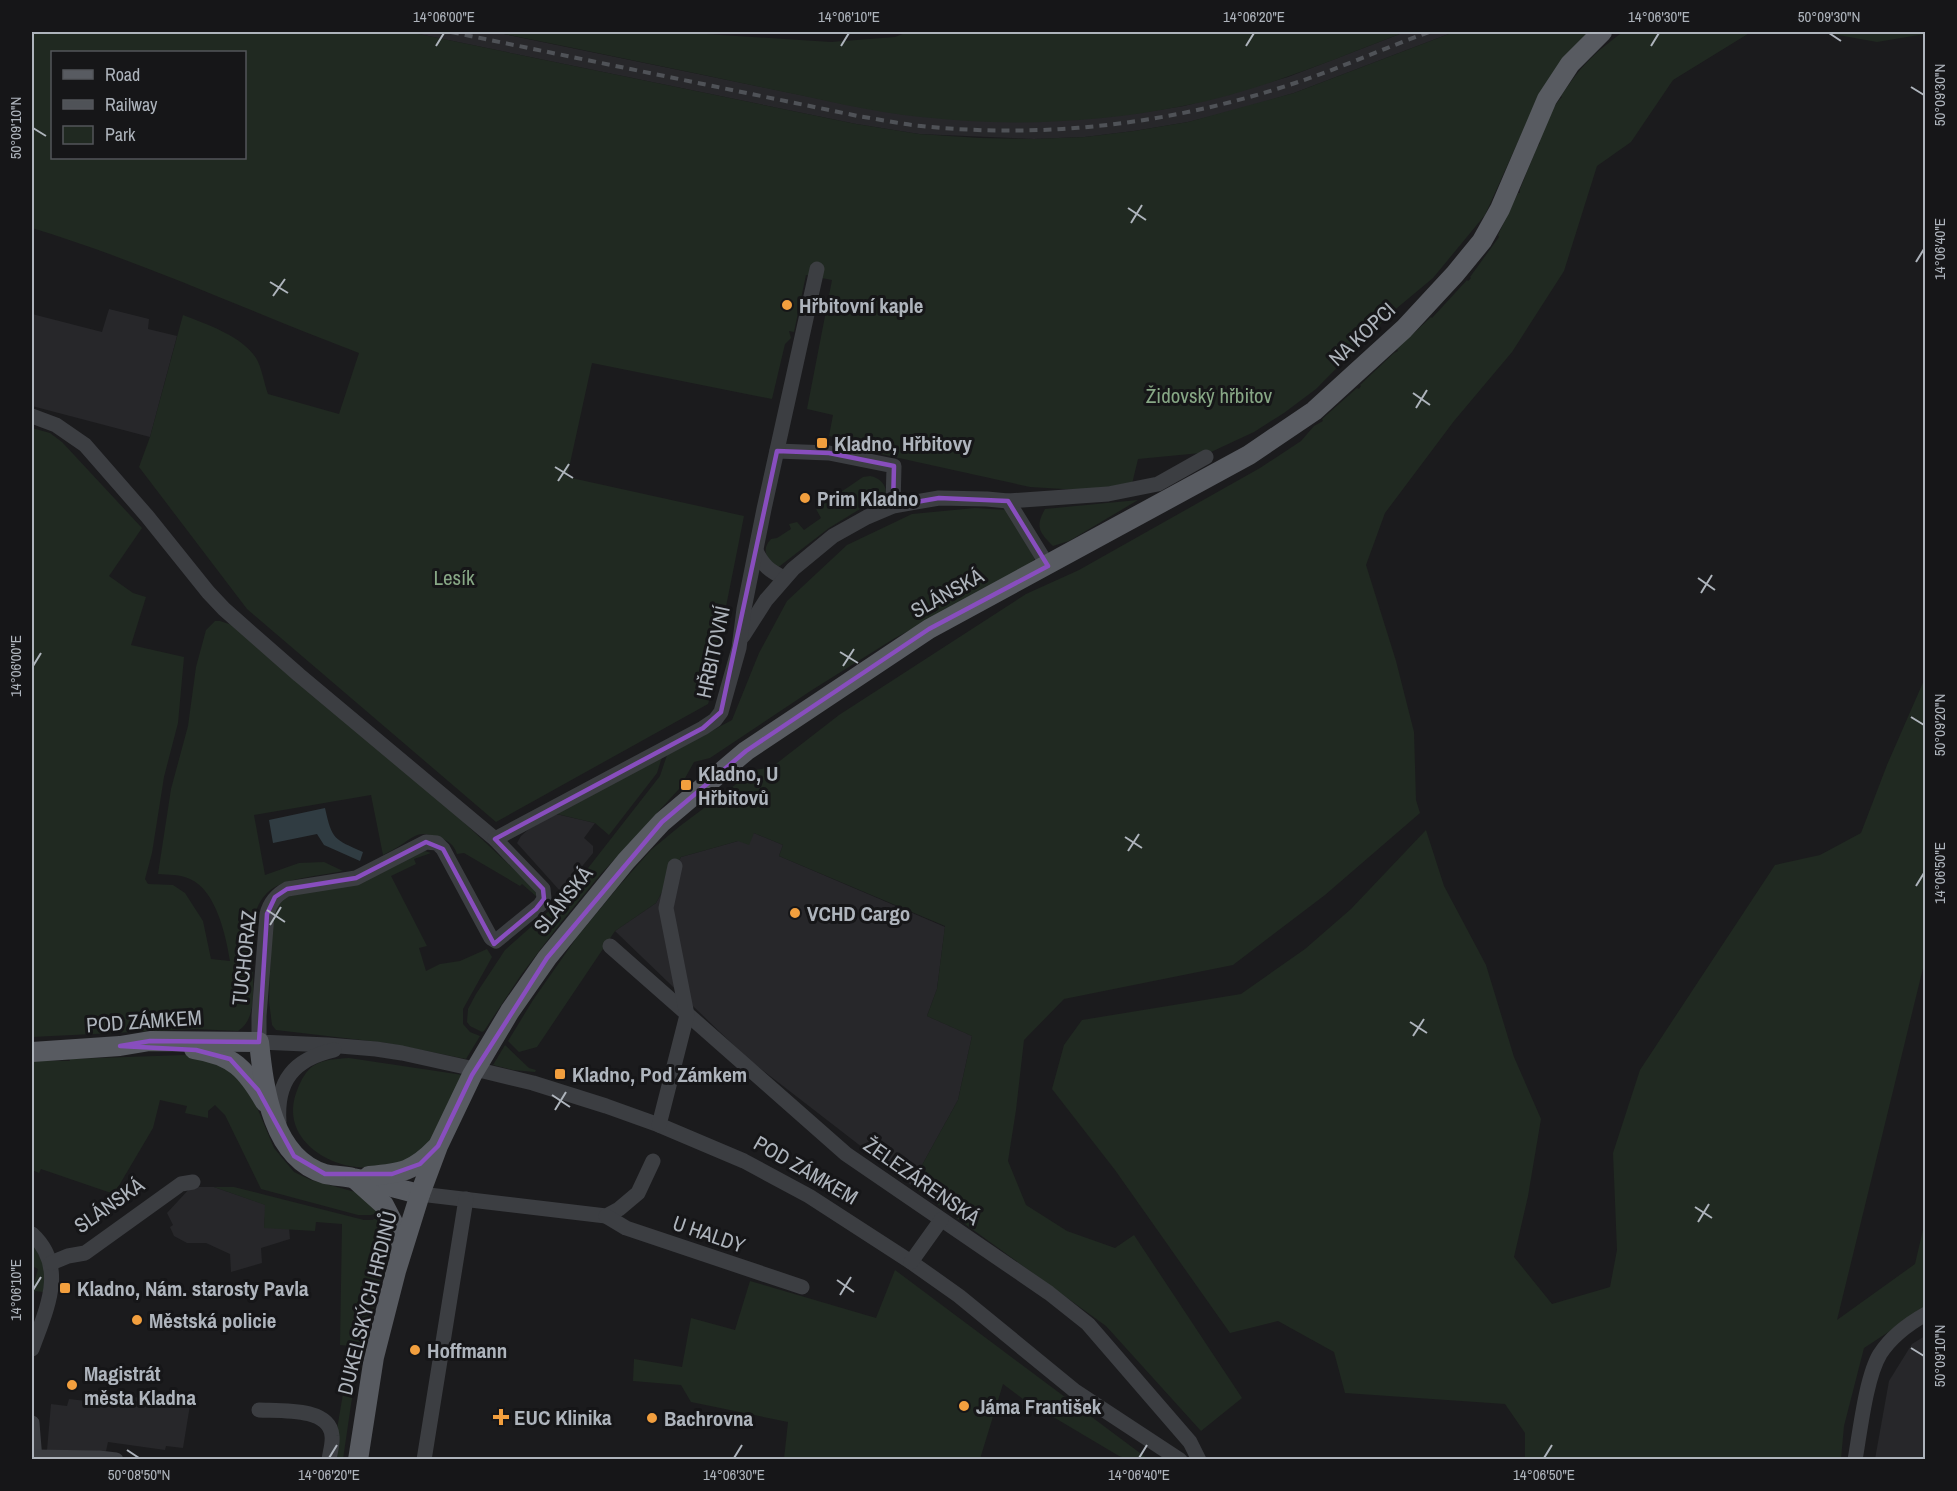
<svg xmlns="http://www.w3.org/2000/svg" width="1957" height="1491" font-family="'Archivo Narrow',sans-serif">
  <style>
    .built { fill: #27272a }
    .green { fill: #202921; fill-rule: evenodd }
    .water { fill: #303c42 }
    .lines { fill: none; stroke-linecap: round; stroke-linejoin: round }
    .minor { stroke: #3c3e42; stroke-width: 15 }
    .major { stroke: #585b61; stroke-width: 20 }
    .rail { stroke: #4f5257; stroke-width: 4; stroke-dasharray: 8 6; stroke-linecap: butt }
    .marked { fill: none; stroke: #884ebe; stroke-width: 4.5; stroke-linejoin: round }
    .ticks { fill: none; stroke: #aeb4bc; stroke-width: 2 }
    .poi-dot { fill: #f29f3e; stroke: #161618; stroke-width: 2 }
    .labels { text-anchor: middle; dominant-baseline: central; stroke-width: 6; stroke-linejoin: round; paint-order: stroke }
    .poi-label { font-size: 21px; font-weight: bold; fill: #aeb4bc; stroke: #161618; text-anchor: start }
    .street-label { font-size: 21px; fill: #aeb4bc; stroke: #161618 }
    .park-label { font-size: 21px; fill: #87a785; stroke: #161618 }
    .neatline { fill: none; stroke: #aeb4bc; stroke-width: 2 }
    .ticks-label { font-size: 15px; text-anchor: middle; fill: #aeb4bc }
  </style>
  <rect width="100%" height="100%" fill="#1b1b1d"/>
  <!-- built -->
  <g class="built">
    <path d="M409,32H494L859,107L1132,114L1184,106L1288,77L1405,32H1454L1294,93L1240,109L1188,122L1134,131L1085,137L1034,139L919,134L856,124Z"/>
    <path d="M109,309L149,319L148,329L177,336L150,437L32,406V314L102,332Z"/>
    <path d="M556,814L595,823L584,838L593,846V853L561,892L517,843L521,836L529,829Z"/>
    <path d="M754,833L783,845L779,856L945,927L937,989L927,1016L972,1036L958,1100L911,1185L748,1059L615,931L656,903L681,857L738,841Z"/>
    <path d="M191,1187H214L266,1205L264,1227L289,1228L290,1239L261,1248L262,1263L231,1272L230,1254L206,1243H187L174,1236L170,1227L173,1225L167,1213Z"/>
    <path d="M1925,1336V1459H1875L1889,1381L1912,1344Z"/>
    <path d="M91,1391L190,1405L183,1448L166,1446L165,1450L108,1442L106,1451L47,1450L51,1404L67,1406L69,1399L86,1401L91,1399Z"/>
  </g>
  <!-- green -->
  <g class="green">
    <path d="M32,32H409L856,124L919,134L980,138L1034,139L1085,137L1134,131L1188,122L1294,93L1454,32H1593L1540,93L1485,215L1433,278L1391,313L1316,389L1284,413L1254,432L1211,452L1138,459L1132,484L1080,490L1030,487L849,447L850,441L829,436L833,415L807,409L832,280L806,275L794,332L789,331L791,338L785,344L772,399L592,363L567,477L744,516L718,647L713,677L715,682L708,704L496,822L247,609L139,467L150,437L183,315C206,324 242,336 256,358C262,368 264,383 268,394L339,414L359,353C250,312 144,262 32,228ZM52,52H244V158H52Z"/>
    <path d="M494,32H696L706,34L831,42L895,37L908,32H1405C1332,60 1260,91 1183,106C1097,123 1008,127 921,117C869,112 817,98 765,88C675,69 584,50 494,32Z"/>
    <path d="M1623,32H1925V34L1877,42L1821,32H1751L1673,80L1631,142L1597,166L1564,271L1512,352L1454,421L1385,513L1366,565L1396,661L1414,732L1416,800L1420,813L1325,895L1233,965L1064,999L1024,1040L1016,1110L1008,1161L1026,1205L1067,1231L1115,1248L1134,1235L1242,1398L1201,1431L1106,1326L911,1185L958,1100L972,1036L927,1016L937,989L945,926L779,856L783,845L754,833L749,845L738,841L681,857L656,903L615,931L537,1047L519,1052L508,1041L533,1000L577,937L619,886L651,850L680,826L755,770L772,767L839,715L1026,594L1079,570L1260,468L1301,441L1314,426L1323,421L1322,419L1357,388L1359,389L1361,386L1360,385L1394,353L1398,351L1397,349L1431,317L1432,318L1467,280L1468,281L1471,278L1470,277L1499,237L1498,235L1518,193H1520V189L1537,147L1540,143L1539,142C1545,128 1552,106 1562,97L1561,96C1581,66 1594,53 1623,32Z"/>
    <path d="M32,428L50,433L62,442L142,528L109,576L133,593L146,597L131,645L184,657L178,723L164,777L152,853L145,879L148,884L173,885L185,893L203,921L211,959L230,961C226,936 216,890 190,879C180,874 168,875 158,874L171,789L188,726L196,667L206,630L215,621H220L232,625L456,815L535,889L537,897L522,884L520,886L464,853L457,854C454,845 449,841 440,838C422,832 419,832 404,843C397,848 390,851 383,855L371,795L254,815L265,875L299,863L324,862L343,871C324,875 290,878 275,887C227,915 275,1008 238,1031L195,1029L32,1037Z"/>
    <path d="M870,476C882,478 889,488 885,500L860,509L829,528L776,569C768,558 760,551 771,539L777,538L791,529L789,524L797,522L804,530L821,518L816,509L863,477Z"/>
    <path d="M1138,500L1069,541L1053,546C1039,532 1035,527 1045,509Z"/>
    <path d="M975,508L1007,510L1035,559L1023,571L895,638L812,690L710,758L694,762L679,789L600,875L559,925L521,975L484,1031L482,1032L470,1026L467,1022L468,1009L476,994L505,950L567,895L660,776L667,755L732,720L759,653L787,601L847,545L912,514Z"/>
    <path d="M1925,678V960L1837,1320L1915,1264L1925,1221V1308L1864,1348L1844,1426L1841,1459H1525V1433L1505,1404L1345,1393L1334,1352L1278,1321L1230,1333L1115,1170L1052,1089L1064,1045L1082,1020L1241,994L1305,949L1351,909L1426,830L1444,886L1486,965L1514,1057L1541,1119L1528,1196L1514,1257L1552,1304L1610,1287L1617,1250L1613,1153L1640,1070L1775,865L1820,855L1861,833L1887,765Z"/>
    <path d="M662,757L657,773L609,835L595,823L557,814Z"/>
    <path d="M425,851L431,853L414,859L416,864L391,876L427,946L419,948L426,971L440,964L460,961L487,949L492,957L463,1009V1024L470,1032L480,1036L466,1059L387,1043L276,1030L272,1025L269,1001L272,916L278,905L286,897Z"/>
    <path d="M505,1045L529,1068L536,1070L535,1072L513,1070L493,1065Z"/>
    <path d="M185,1055L210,1058L231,1067L256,1105L274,1148L294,1172L311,1180L359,1193L381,1212L371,1215H358L261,1189L225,1115L215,1105L208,1111V1118L185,1113L187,1106L160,1100L153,1128L114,1194L41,1169L39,1173L32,1170V1061C44,1060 57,1061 70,1061L69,1059Z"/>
    <path d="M349,1058L463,1075C451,1099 437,1143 414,1157C407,1162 395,1163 387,1165C342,1178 274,1143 298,1088C301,1080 306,1071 313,1066C323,1059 337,1059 349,1058Z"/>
    <path d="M214,1187H234L364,1220H372L384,1216L389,1242L387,1253L352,1398L343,1459H332L351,1346L340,1345L342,1224L316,1222L315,1231L264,1228L265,1205Z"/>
    <path d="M32,1243C44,1258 47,1273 43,1292L35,1291L32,1303V1290L38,1269L32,1266Z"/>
    <path d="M895,1270L1148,1459H1128L1119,1456L1023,1399L1003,1384L980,1459H784L788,1422L691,1402L681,1385L633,1381L634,1359L682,1367L691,1318L735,1330L750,1281L876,1318Z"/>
  </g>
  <!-- water -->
  <path class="water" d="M325,808C332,840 334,839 363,852L360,861L324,845L317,834L273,843L269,820Z"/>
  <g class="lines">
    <!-- minor -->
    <g class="minor">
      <path d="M32,416L56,425L85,445L147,516L208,592L224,609L299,675L495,839L543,889L544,899L540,905L496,941L491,938L443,849L437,843L426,842L356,878L287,889C276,895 270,902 267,914L259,1016V1042L328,1045L376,1049L402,1053L479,1070L533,1083L606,1106L659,1125L744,1161L809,1196L911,1262L959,1296L1075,1391L1180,1460"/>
      <path d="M777,451L829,453L894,466L893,506"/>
      <path d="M1008,501L1048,566"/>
      <path d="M756,551C763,566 770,571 784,578"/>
      <path d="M743,636L766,600L793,569L833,536L867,517L893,506L939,498L987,499L1008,501L1108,494L1158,484L1206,457"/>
      <path d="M495,839L703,728L715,720L721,712L739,648L744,609L764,509L817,269"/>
      <path d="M610,946L846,1154L1049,1293L1088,1324L1190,1442L1199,1460"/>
      <path d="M279,1122C276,1081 294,1059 334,1050"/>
      <path d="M659,1125L687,1015L666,908L675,866"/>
      <path d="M420,1194L606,1216L619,1209L638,1193L653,1161"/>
      <path d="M606,1216L626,1228L802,1287"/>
      <path d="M32,1234C68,1267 46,1310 32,1349"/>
      <path d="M911,1262L941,1220"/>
      <path d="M51,1263L68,1256L85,1253L181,1184L193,1182"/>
      <path d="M259,1410C280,1411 330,1407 332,1436C333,1443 330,1452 329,1460"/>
      <path d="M32,1423L35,1460"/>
      <path d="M32,1457L99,1458L116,1460"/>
      <path d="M424,1460L466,1199"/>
      <path d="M1855,1460C1860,1432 1866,1377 1880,1354C1891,1337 1908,1324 1926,1314"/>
    </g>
    <!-- major -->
    <g class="major">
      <path d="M194,1049C233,1055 246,1069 265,1102"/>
      <path d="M32,1052L120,1046L150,1041L259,1042C264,1089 272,1158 325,1174C334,1176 344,1176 353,1178C375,1182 398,1189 420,1194"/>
      <path d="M369,1176C401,1173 413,1172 436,1148"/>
      <path d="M355,1179L384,1205L397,1230V1251"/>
      <path d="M358,1460L374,1357L396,1271L420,1194L438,1146L472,1075L510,1011L547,958L626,861L662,822L746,751L929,629L1249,455L1314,411L1404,329L1455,274L1482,241L1500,209L1547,99L1570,64L1602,32"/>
    </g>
    <!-- rail -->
    <path class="rail" d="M451,32L858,116C878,119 900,124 921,126C1045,139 1170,124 1289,85C1336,70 1382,49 1429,32"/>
  </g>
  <!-- marked area -->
  <path class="marked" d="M777,451L829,453L894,466L893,506L939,498L1008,501L1048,566L929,629L746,751L662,822L547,958L472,1075L438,1146L420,1164L392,1174H325L294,1156L258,1090L230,1059L196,1050L120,1046L150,1041L259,1042L267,914L275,897L287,889L356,878L426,842L443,849L494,944L536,909L544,899L543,889L495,839L703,728L721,712Z"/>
  <!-- ticks -->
  <path class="ticks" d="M1829,33L1841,41M436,46L444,33M841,46L849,33M1246,46L1254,33M1651,46L1659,33M1911,87L1924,95M33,128L46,136M1128,208L1146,220M1131,223L1142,205M1916,262L1924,249M270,282L288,293M273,296L285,279M1413,393L1430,405M1416,408L1427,390M555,467L573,478M558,481L569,464M1698,578L1715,590M1701,593L1712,575M840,652L858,663M33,666L41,653M843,666L854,649M1911,717L1924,725M1125,837L1142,848M1128,851L1139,834M1916,886L1924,873M267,910L285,922M270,925L281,907M1410,1022L1427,1033M1413,1036L1424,1019M552,1095L570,1107M555,1110L566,1092M1695,1207L1712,1218M1698,1222L1709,1204M837,1280L854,1292M33,1290L41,1277M840,1295L851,1277M1911,1348L1924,1356M127,1450L139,1458M329,1458L337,1445M734,1458L742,1445M1139,1458L1147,1445M1544,1458L1552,1445"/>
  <!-- markers -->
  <g class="poi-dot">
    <circle cx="787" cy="305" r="6"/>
    <rect x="816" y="437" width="12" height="12" rx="3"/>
    <circle cx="805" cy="498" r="6"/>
    <rect x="680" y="779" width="12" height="12" rx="3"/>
    <circle cx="795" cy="913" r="6"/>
    <rect x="554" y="1068" width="12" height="12" rx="3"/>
    <rect x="59" y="1282" width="12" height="12" rx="3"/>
    <circle cx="137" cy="1320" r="6"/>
    <circle cx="415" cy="1350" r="6"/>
    <circle cx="72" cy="1385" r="6"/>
    <circle cx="964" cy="1406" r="6"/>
    <path d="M498 1408h6v6h6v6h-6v6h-6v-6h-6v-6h6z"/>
    <circle cx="652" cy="1418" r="6"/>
  </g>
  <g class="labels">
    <!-- poi labels -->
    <g class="poi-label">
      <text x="799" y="305">Hřbitovní kaple</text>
      <text x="834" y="443">Kladno, Hřbitovy</text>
      <text x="817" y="498">Prim Kladno</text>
      <text x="698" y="773">Kladno, U<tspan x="698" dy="24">Hřbitovů</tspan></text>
      <text x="807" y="913">VCHD Cargo</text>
      <text x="572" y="1074">Kladno, Pod Zámkem</text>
      <text x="77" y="1288">Kladno, Nám. starosty Pavla</text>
      <text x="149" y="1320">Městská policie</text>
      <text x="427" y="1350">Hoffmann</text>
      <text x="84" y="1373">Magistrát<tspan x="84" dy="24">města Kladna</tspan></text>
      <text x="976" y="1406">Jáma František</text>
      <text x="514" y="1417">EUC Klinika</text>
      <text x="664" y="1418">Bachrovna</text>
    </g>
    <!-- street labels -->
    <g class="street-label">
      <text transform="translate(1362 334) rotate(-43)">NA KOPCI</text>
      <text transform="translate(947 593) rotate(-29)">SLÁNSKÁ</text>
      <text transform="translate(713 652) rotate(-78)">HŘBITOVNÍ</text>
      <text transform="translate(563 900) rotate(-51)">SLÁNSKÁ</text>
      <text transform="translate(244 958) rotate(-84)">TUCHORAZ</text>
      <text transform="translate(144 1021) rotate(-4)">POD ZÁMKEM</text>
      <text transform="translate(806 1170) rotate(30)">POD ZÁMKEM</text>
      <text transform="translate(922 1181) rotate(35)">ŽELEZÁRENSKÁ</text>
      <text transform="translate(109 1205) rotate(-35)">SLÁNSKÁ</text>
      <text transform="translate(709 1234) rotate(19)">U HALDY</text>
      <text transform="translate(367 1303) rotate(-76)">DUKELSKÝCH HRDINŮ</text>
    </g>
    <!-- park labels -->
    <g class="park-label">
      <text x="1209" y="395">Židovský hřbitov</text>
      <text x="454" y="577">Lesík</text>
    </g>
  </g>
  <!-- border -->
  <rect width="1957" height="1491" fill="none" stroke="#161618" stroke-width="66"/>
  <!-- legend -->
  <rect x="51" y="51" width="195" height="108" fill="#161618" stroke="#53555a" stroke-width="1.5"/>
  <rect x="63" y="70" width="30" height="9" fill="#585b61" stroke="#53555a" stroke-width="1.5"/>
  <text x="105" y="81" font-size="18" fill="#aeb4bc">Road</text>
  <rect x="63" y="100" width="30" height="9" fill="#4f5257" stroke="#53555a" stroke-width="1.5"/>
  <text x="105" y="111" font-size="18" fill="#aeb4bc">Railway</text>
  <rect x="63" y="126" width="30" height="18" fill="#202921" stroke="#53555a" stroke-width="1.5"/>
  <text x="105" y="141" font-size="18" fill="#aeb4bc">Park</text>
  <rect x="33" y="33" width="1891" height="1425" class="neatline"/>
  <g class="ticks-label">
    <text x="444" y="22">14°06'00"E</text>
    <text x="849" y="22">14°06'10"E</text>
    <text x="1254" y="22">14°06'20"E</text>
    <text x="1659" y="22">14°06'30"E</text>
    <text x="1829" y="22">50°09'30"N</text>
    <text transform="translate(1940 95) rotate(-90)" y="5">50°09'30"N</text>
    <text transform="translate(16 128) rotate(-90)" y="5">50°09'10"N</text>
    <text transform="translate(1940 249) rotate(-90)" y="5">14°06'40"E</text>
    <text transform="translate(16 666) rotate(-90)" y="5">14°06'00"E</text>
    <text transform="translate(1940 725) rotate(-90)" y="5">50°09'20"N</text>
    <text transform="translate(1940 873) rotate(-90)" y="5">14°06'50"E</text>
    <text transform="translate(16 1290) rotate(-90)" y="5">14°06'10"E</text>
    <text transform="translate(1940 1356) rotate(-90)" y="5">50°09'10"N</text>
    <text x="139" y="1480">50°08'50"N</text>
    <text x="329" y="1480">14°06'20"E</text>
    <text x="734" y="1480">14°06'30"E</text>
    <text x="1139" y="1480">14°06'40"E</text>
    <text x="1544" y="1480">14°06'50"E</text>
  </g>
</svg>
